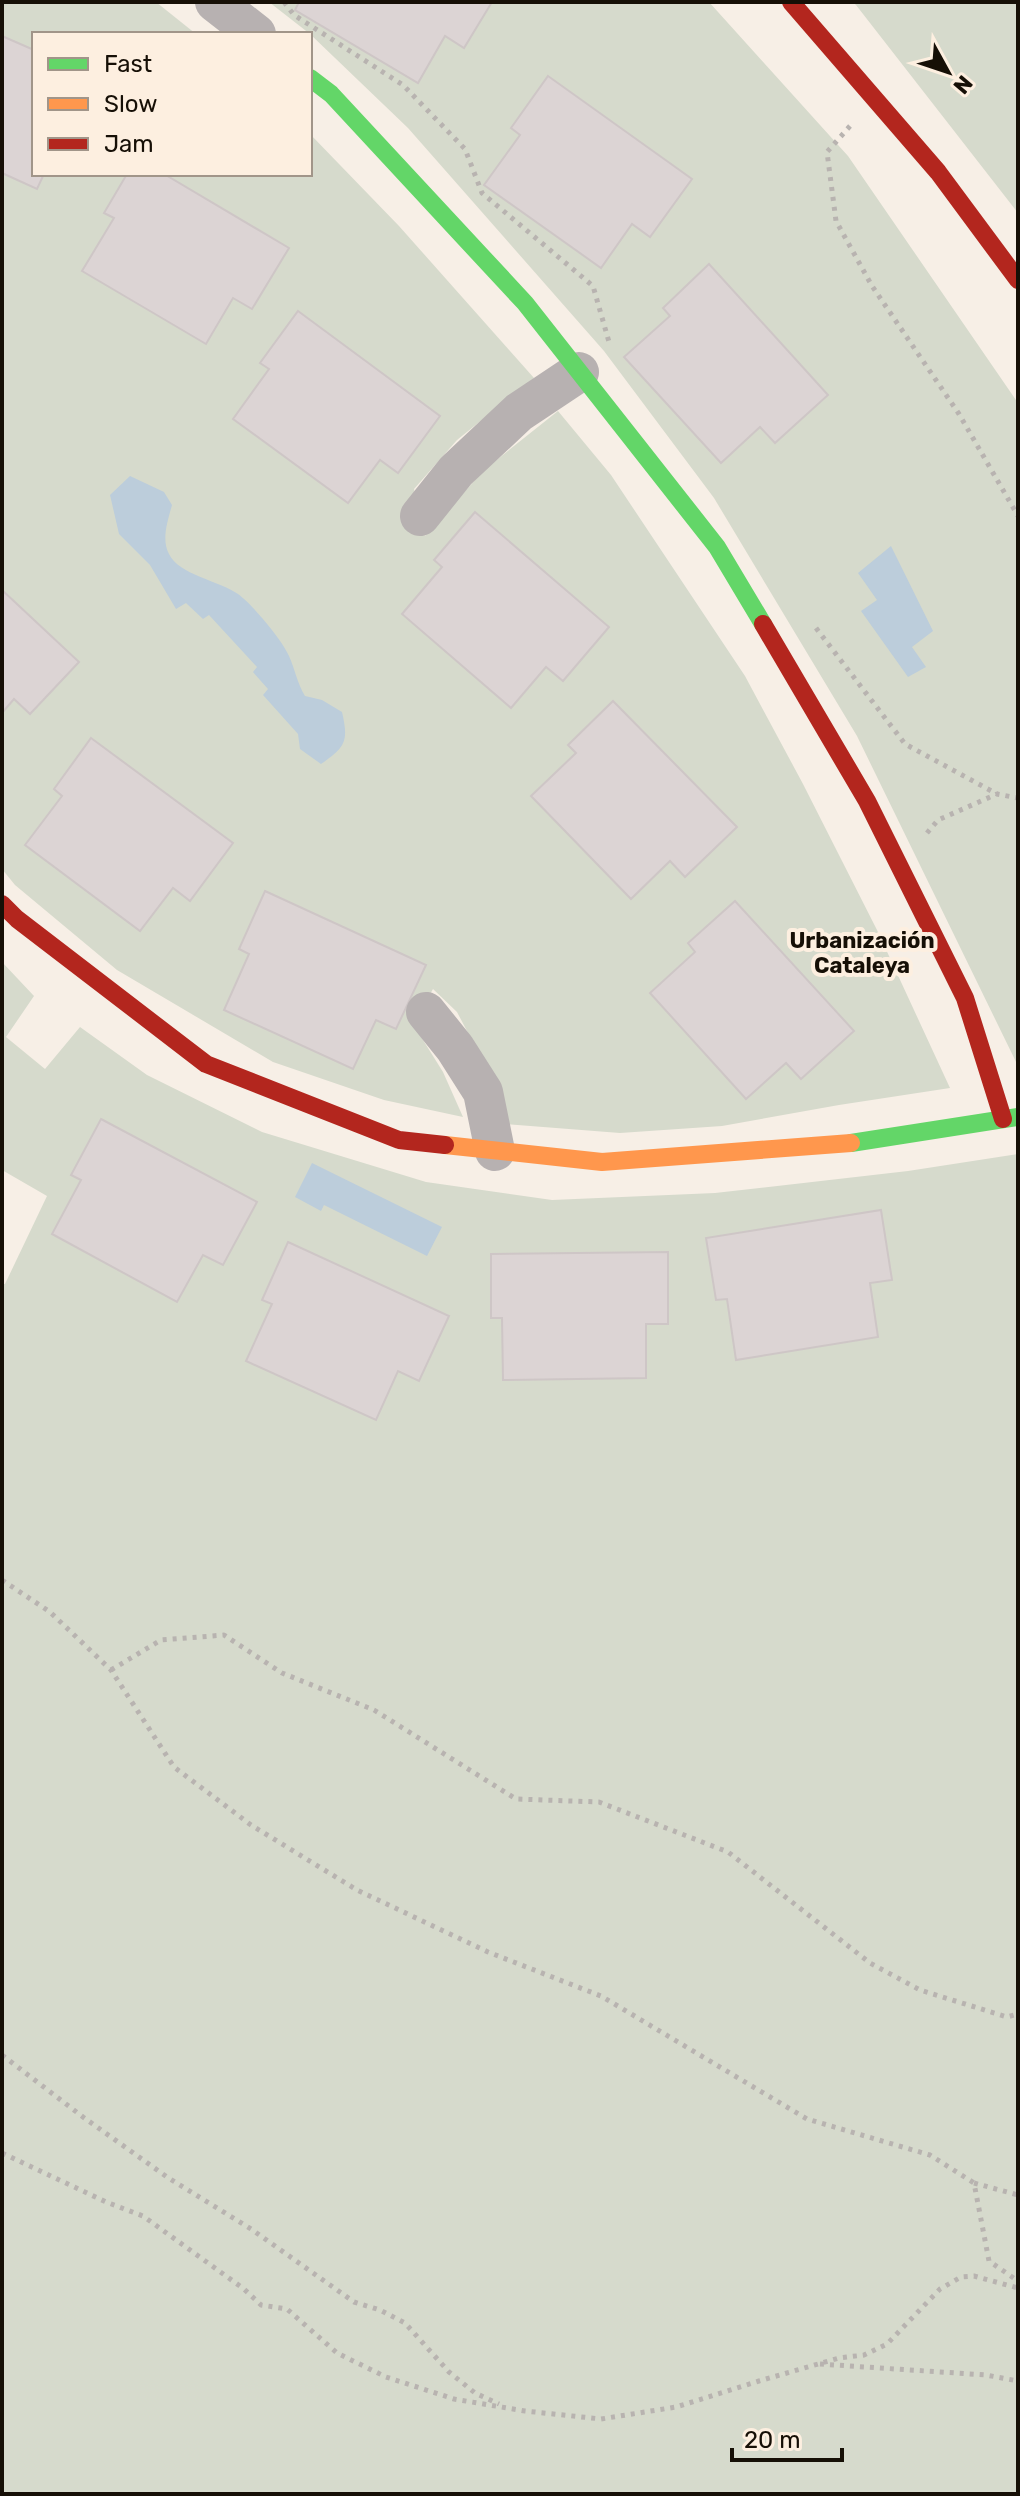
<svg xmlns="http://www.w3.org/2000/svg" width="1020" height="2496" font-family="Rubik,sans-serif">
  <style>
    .green { fill: #d6dacc }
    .water { fill: #bccddb }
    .building { fill: #dcd4d4; stroke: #cec6c6; stroke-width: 2 }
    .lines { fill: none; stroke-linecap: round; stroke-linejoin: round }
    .path { stroke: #b8b3b0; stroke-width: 5; stroke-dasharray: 4 6; stroke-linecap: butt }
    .street { stroke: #b7b1b1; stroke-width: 40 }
    .fast { stroke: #63d668; stroke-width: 18 }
    .slow { stroke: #ff974d; stroke-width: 18 }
    .jam { stroke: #b3261e; stroke-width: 18 }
    .labels { text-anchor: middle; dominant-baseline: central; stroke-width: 8; stroke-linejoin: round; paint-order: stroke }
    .neighbourhood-label { font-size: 22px; font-weight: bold; fill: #160f06; stroke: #fdefe0 }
  </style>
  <rect width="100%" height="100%" fill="#f7efe6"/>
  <!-- green -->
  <g class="green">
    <path d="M2,2H156L196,34H34V174H310V134L399,226L534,378L457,440L414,489L425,536L484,470L558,411L611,475L745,676L803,784L877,930L950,1088L839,1105L722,1126L620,1133L506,1124L498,1090L457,1012L433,989L413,1024L443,1072L463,1117L384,1100L273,1062L117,970L15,885L2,869Z"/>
    <path d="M269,2H709L848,156L1018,403V1066L857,736L714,498L604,351L408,128L310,34Z"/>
    <path d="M853,2H1018V213L856,5Z"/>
    <path d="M2,962L34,996L6,1037L45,1069L80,1027L147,1075L262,1132L426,1182L552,1200L715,1193L908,1171L1018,1154V2494H2V1284H5L47,1196L2,1170Z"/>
  </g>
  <!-- water -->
  <g class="water">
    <path d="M130,476L164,492L172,505C168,520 161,539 169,554C179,575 220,581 238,594C251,603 283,641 289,656C295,669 297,683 305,696L322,700L342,712C349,742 345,747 321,764L300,749L298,734L263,695L268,689L253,672L257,667L209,615L203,619L186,603L176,609L150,565L119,534L110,495Z"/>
    <path d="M891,546L933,631L912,647L926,667L908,677L861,611L877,600L858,573Z"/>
    <path d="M312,1163L442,1227L427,1256L324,1205L321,1211L295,1197Z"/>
  </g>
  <!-- building -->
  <g class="building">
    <path d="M299,2H492L464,48L445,36L418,83L295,10Z"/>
    <path d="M2,36L34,50V174H44L37,189L2,173Z"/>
    <path d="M548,76L692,179L650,237L632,224L601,268L484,185L520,135L511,128Z"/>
    <path d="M127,174H164L289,248L252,309L233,298L206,344L82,271L114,218L104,213Z"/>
    <path d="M709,264L828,395L775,443L760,427L721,463L624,357L670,316L663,308Z"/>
    <path d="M298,311L440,416L398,473L380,460L348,503L233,419L269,369L260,363Z"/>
    <path d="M475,512L609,627L563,681L546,667L511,708L402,614L442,567L434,560Z"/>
    <path d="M2,590L79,662L30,714L14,699L2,713Z"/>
    <path d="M613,701L737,827L685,877L670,861L631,899L531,796L576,753L568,745Z"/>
    <path d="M91,738L233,843L190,901L173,888L140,931L25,845L62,796L54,789Z"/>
    <path d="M265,891L426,965L396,1029L376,1020L353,1069L224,1010L249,954L239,949Z"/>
    <path d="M735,901L854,1031L801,1079L786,1063L746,1099L650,993L695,952L688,943Z"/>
    <path d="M101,1119L257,1202L223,1265L203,1255L177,1302L52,1234L81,1180L71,1175Z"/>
    <path d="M881,1210L892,1280L870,1283L878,1337L736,1360L727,1299L716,1300L706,1238Z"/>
    <path d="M288,1242L449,1316L419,1381L398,1371L376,1420L246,1361L272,1304L262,1300Z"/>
    <path d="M668,1252V1324H646V1378L503,1380L502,1318H491V1254Z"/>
  </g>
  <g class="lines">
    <!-- path -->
    <g class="path">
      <path d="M284,2L294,15L403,85L465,149L482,193L593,286L609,342"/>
      <path d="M850,126L827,152L836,221L872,286L959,414L1018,516"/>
      <path d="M816,628L905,744L997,794"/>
      <path d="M927,833L938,820L997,794L1018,798"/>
      <path d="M2,1580L50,1612L111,1670L174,1767L251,1825L357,1890L488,1952L601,1996L807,2119L930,2155L974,2183L989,2261L1018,2281"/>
      <path d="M111,1670L161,1640L224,1635L282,1673L374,1710L516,1799L599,1802L728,1852L870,1963L920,1990L1007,2017L1018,2014"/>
      <path d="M2,2055L83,2117L167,2177L251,2229L354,2302L380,2310L405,2323L449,2372L475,2393L499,2404"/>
      <path d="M2,2153L106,2202L143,2216L244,2289L261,2305L287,2309L337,2353L386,2377L454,2399L525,2411L601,2419L676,2407L759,2381L839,2358L864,2355L887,2344L940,2289L961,2277L974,2276L1018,2288"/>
      <path d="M974,2183L1018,2195"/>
      <path d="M820,2364L986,2375L1018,2381"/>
    </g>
    <!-- street -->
    <g class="street">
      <path d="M215,2L256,34"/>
      <path d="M420,516L456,471L519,412L579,372"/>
      <path d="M426,1012L455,1048L483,1092L495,1151"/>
    </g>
    <!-- fast -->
    <g class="fast">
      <path d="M310,78L331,94L525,303L717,547L763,624"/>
      <path d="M851,1143L1018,1117"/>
    </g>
    <!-- slow -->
    <path class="slow" d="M445,1145L602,1162L851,1143"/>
    <!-- jam -->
    <g class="jam">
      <path d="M791,2L938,172L1018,280"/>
      <path d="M763,624L867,801L965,998L1003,1119"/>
      <path d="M2,904L17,919L206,1064L399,1140L445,1145"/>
    </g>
  </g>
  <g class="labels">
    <!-- neighbourhood labels -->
    <g class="neighbourhood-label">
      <text x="862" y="940">Urbanización<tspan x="862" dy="25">Cataleya</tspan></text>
    </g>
  </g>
  <!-- border -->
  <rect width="1020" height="2496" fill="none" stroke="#160f06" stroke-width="8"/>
  <!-- legend -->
  <rect x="32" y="32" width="280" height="144" fill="#fdefe0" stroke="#a19589" stroke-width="2"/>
  <rect x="48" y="58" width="40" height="12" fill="#63d668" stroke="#a19589" stroke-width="2"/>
  <text x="104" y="72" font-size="24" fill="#160f06">Fast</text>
  <rect x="48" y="98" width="40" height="12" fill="#ff974d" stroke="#a19589" stroke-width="2"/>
  <text x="104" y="112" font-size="24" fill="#160f06">Slow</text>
  <rect x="48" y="138" width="40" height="12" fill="#b3261e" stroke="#a19589" stroke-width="2"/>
  <text x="104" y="152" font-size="24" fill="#160f06">Jam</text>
  <!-- north arrow -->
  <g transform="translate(948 72) rotate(130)" stroke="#fdefe0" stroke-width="6" paint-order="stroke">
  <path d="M0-6L14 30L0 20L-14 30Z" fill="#160f06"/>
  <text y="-12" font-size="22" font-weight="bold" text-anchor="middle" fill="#160f06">N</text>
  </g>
  <!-- scale -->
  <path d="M732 2448v12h110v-12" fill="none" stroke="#160f06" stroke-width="4"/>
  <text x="744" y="2448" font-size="24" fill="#160f06" stroke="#fdefe0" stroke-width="6" paint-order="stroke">20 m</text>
</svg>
